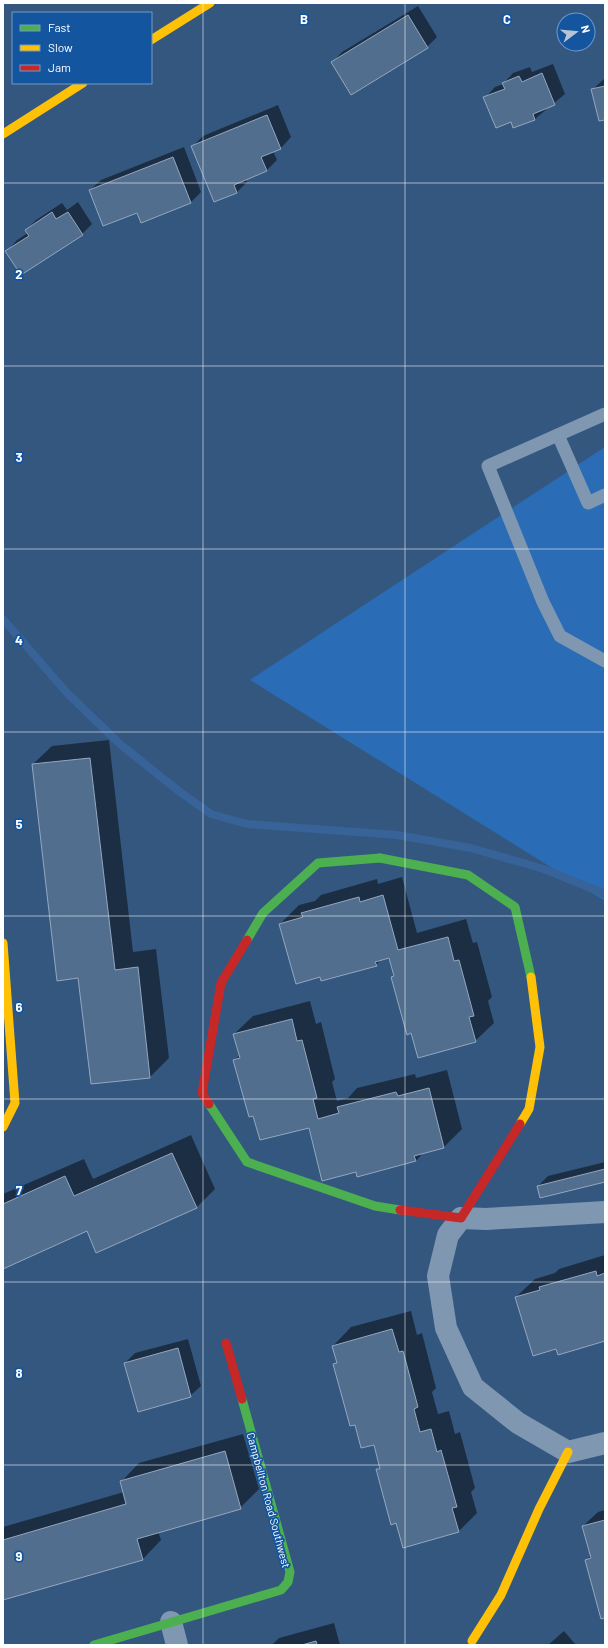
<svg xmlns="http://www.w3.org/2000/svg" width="608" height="1648" font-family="Barlow,sans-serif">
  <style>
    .green { fill: #2a6cb5 }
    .shadow { fill: #0007 }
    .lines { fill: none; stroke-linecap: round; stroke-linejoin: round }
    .stream { stroke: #376398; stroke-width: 8 }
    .building { fill: #526e8e; stroke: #94a7be }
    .lane { stroke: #7f97b0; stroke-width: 13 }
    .street { stroke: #7f97b0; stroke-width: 22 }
    .fast { stroke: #4caf50; stroke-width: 9 }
    .slow { stroke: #ffc107; stroke-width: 9 }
    .jam { stroke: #c62828; stroke-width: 9 }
    .grid { fill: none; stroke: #fff; stroke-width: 1; stroke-opacity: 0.55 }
    .labels { text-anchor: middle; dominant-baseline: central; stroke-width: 3.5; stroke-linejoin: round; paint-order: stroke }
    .street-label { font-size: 11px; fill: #fff; stroke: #14559f }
    .grid-label { font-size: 13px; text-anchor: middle; font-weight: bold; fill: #fff; stroke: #14559f; stroke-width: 3.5; stroke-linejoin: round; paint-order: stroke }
  </style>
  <rect width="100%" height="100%" fill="#345780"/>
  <!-- green -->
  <path class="green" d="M605,447V901L250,680Z"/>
  <!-- shadow -->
  <g class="shadow">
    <path d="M418,6L437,37L427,47L332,63L342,52Z"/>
    <path d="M553,64L565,94L535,119L514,127L511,120L485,98L495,87L503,84L513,73L530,67L532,72Z"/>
    <path d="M605,78V119L592,90Z"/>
    <path d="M278,105L291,137L281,148L273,151L277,160L267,170L246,179L247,182L237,192L214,201L193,146L203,136Z"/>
    <path d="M184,147L201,192L191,202L141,221L137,211L90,190L101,180Z"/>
    <path d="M78,202L92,224L82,234L7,251L17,240L28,233L26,230L36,220L62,203L67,210Z"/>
    <path d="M109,740L133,952L156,949L169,1058L150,1077L91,1083L79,977L33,764L52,746Z"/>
    <path d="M402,877L417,933L466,919L473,943L477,942L492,997L488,1001L494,1023L475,1041L392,977L394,974L390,957L382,959L376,965L320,976L280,924L299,905L315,901L321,895L377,879L378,884Z"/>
    <path d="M310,1001L316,1024L321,1022L335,1079L332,1082L337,1101L348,1098L357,1088L415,1074L416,1078L447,1070L462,1129L444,1147L424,1152L416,1161L357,1171L310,1126L254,1115L235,1060L240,1055L234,1034L253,1016Z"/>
    <path d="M191,1135L215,1189L196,1208L88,1230L3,1268V1194L84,1159L93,1179Z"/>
    <path d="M605,1162V1181L538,1186L548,1176Z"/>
    <path d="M605,1255V1340L557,1348L516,1297L535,1279L555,1273L559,1269Z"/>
    <path d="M411,1311L417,1335L422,1333L436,1388L432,1392L438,1414L449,1411L455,1434L460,1432L475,1488L471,1492L477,1513L458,1532L397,1522L377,1470L381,1466L375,1444L356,1424L334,1365L337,1362L333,1346L351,1327Z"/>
    <path d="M188,1339L201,1386L190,1396L125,1363L135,1353Z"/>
    <path d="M243,1434L259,1489L240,1508L158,1531L161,1540L143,1559L3,1599V1527L124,1492L121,1482L139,1463Z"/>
    <path d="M605,1510V1617L587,1560L591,1555L583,1526L598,1512Z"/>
    <path d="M334,1623L340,1645H272L279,1638Z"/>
    <path d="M564,1631L576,1645H548Z"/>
  </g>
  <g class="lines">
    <!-- stream -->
    <path class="stream" d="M3,619L67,693L121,745L180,792L211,814L247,824L397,835L471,848L544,869L605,894"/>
  </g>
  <!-- building -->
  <g class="building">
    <path d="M408,15L428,48L351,95L331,62Z"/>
    <path d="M542,73L555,105L533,114L535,120L513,128L511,122L496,128L483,97L505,89L502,83L519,76L522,82Z"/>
    <path d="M605,86V120L599,121L591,89Z"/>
    <path d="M267,115L281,149L261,157L267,171L234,185L237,193L214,202L191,146Z"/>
    <path d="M173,157L191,203L141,223L137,213L103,226L89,190Z"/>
    <path d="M52,212L56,219L68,212L83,235L21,275L5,251L29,236L25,230Z"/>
    <path d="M90,758L115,970L138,967L150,1078L91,1084L78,978L57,981L32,764Z"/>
    <path d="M383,895L398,950L448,937L454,961L459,960L474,1016L469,1017L476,1042L418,1058L411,1033L407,1035L391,977L394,976L389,958L375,962L377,966L321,981L320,977L296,984L279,924L303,917L301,913L359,897L360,902Z"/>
    <path d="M292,1019L297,1041L302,1040L317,1098L313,1099L318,1119L339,1113L337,1107L396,1092L398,1096L429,1088L444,1148L414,1156L416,1161L357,1177L356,1172L322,1181L309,1128L260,1140L253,1116L249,1117L233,1060L240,1058L233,1034Z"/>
    <path d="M172,1153L197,1208L96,1253L87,1231L3,1269V1204L65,1176L74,1196Z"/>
    <path d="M605,1169V1182L540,1198L537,1186Z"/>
    <path d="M596,1271L597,1276L605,1273V1341L558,1355L556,1349L533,1356L515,1297L540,1290L539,1287Z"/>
    <path d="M392,1329L399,1352L403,1351L418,1407L414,1409L420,1432L431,1429L437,1452L441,1450L457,1507L452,1508L459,1532L403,1548L396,1523L391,1525L376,1469H380L374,1445L361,1448L355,1425L350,1426L333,1364L337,1363L332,1346Z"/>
    <path d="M178,1348L191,1397L138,1412L124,1363Z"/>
    <path d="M225,1451L241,1509L137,1539L143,1560L3,1600V1540L126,1504L120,1481Z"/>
    <path d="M605,1520V1618L601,1619L585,1560L591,1558L582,1526Z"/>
    <path d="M316,1641L317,1645H302Z"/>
  </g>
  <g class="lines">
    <!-- lane -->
    <g class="lane">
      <path d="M605,414L488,466L543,602L560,636L605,661"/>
      <path d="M558,435L588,503L605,495"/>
    </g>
    <!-- street -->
    <g class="street">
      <path d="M605,1212L486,1219L461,1218L448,1235L438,1276L446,1328L473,1387L518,1423L568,1452L605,1443"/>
      <path d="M171,1622L177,1645"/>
    </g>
    <!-- fast -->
    <g class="fast">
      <path d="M380,858L468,875L515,907L531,977"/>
      <path d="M247,940L263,913L318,863L380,858"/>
      <path d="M209,1104L247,1162L375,1206L400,1210"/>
      <path d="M94,1645L281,1590L288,1582L290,1572L242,1399"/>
    </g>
    <!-- slow -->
    <g class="slow">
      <path d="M151,40L210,3"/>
      <path d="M3,134L83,83"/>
      <path d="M3,943L15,1103L3,1127"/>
      <path d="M520,1124L529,1109L540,1047L531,977"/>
      <path d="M472,1641L501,1595L539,1509L568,1452"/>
    </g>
    <!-- jam -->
    <g class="jam">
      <path d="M209,1104L202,1093L221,983L247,940"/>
      <path d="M400,1210L461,1218L520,1124"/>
      <path d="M226,1343L242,1399"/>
    </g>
  </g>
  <!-- grid -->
  <path class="grid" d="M203,3V1645M405,3V1645M3,183H605M3,366H605M3,549H605M3,732H605M3,916H605M3,1099H605M3,1282H605M3,1465H605"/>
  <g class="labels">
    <!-- street labels -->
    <g class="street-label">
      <text transform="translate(269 1500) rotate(75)">Campbellton Road Southwest</text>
    </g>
  </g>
  <g class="grid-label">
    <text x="304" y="24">B</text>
    <text x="507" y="24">C</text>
    <text x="19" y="279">2</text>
    <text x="19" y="462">3</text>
    <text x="19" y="645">4</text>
    <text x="19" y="829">5</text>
    <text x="19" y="1012">6</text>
    <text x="19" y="1195">7</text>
    <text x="19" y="1378">8</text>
    <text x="19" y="1561">9</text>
  </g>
  <!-- border -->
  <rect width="608" height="1648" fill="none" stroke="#ffffff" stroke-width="8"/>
  <!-- legend -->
  <rect x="12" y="12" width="140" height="72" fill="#14559f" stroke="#7299c5"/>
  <rect x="20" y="25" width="20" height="6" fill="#4caf50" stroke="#7299c5"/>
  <text x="48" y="32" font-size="12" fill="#ffffff">Fast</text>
  <rect x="20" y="45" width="20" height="6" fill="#ffc107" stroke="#7299c5"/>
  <text x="48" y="52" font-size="12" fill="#ffffff">Slow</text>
  <rect x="20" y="65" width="20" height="6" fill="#c62828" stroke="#7299c5"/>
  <text x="48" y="72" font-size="12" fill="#ffffff">Jam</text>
  <!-- north arrow -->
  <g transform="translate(576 32) rotate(74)"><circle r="19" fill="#14559f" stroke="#7299c5"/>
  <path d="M0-3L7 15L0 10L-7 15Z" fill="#b8c4d3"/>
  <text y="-6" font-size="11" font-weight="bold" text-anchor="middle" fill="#ffffff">N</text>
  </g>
</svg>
